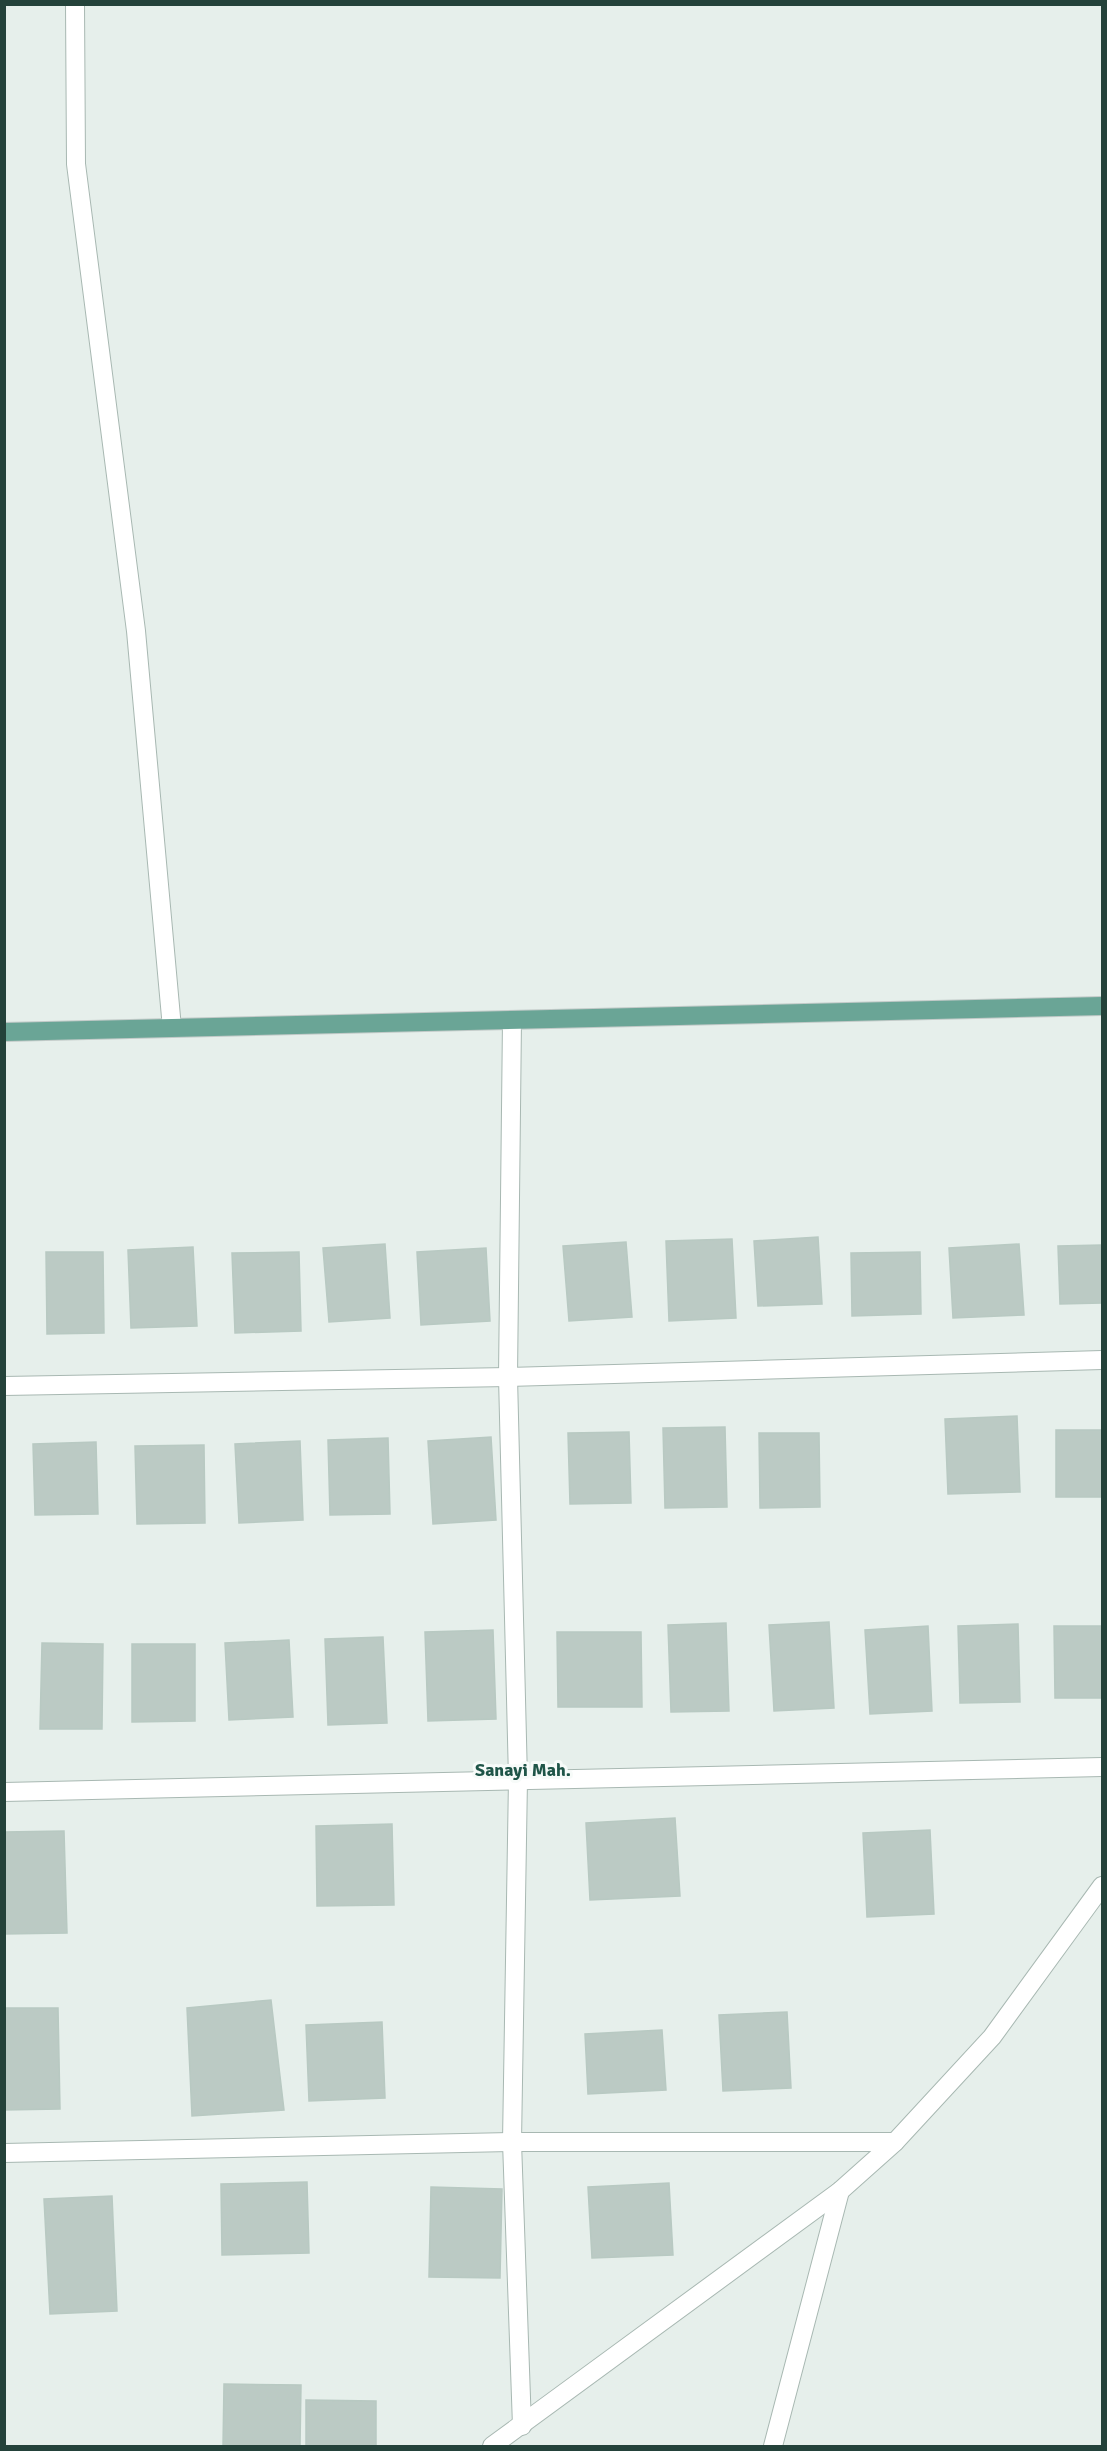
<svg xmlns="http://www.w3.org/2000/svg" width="1107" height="2451" font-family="Signika,sans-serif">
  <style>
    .building { fill: #bbcac4; stroke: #b8c9c2; stroke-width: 1.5 }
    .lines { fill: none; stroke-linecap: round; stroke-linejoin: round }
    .minor-casing { stroke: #a8b8b2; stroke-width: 20 }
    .major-casing { stroke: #c2cac8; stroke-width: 20 }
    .minor { stroke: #fff; stroke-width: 18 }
    .major { stroke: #6aa596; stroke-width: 18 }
    .labels { text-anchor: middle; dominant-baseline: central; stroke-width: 6; stroke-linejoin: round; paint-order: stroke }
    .neighbourhood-label { font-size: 18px; font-weight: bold; fill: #1f5548; stroke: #f7fbf9 }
  </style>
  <rect width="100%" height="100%" fill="#e6efeb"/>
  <!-- building -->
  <g class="building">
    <path d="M818,1237L822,1304L758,1306L754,1241Z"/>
    <path d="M732,1239L736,1318L669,1321L666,1241Z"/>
    <path d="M626,1242L632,1317L569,1321L563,1246Z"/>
    <path d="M385,1244L390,1318L329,1322L323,1248Z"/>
    <path d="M1019,1244L1024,1315L953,1318L949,1248Z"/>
    <path d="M1101,1245L1102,1303L1060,1304L1058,1246Z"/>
    <path d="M193,1247L197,1326L131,1328L128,1250Z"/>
    <path d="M486,1248L490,1321L421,1325L417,1252Z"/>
    <path d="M46,1252H103L104,1333L47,1334Z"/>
    <path d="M299,1252L301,1331L235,1333L232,1253Z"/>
    <path d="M920,1252L921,1314L852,1316L851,1253Z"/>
    <path d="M1017,1416L1020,1492L948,1494L945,1419Z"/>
    <path d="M725,1427L727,1507L665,1508L663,1428Z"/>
    <rect x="1056" y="1430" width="46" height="67"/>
    <path d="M629,1432L631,1503L570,1504L568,1433Z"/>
    <path d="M759,1433H819L820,1507L760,1508Z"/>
    <path d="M491,1437L496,1520L433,1524L428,1441Z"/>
    <path d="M388,1438L390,1514L330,1515L328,1440Z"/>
    <path d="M300,1441L303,1520L239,1523L235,1444Z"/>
    <path d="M96,1442L98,1514L35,1515L33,1444Z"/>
    <path d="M204,1445L205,1523L137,1524L135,1446Z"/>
    <path d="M829,1622L834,1708L774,1711L769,1625Z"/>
    <path d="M726,1623L729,1711L671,1712L668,1625Z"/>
    <path d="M1018,1624L1020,1702L960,1703L958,1626Z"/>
    <path d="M928,1626L932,1711L870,1714L865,1630Z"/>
    <path d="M1054,1626H1102V1698H1055Z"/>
    <path d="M493,1630L496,1719L428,1721L425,1632Z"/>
    <path d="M557,1632H641L642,1707H558Z"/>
    <path d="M383,1637L387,1723L328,1725L325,1639Z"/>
    <path d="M289,1640L293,1717L229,1720L225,1643Z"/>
    <path d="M42,1643L103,1644L102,1729H40Z"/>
    <path d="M132,1644H195V1721L132,1722Z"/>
    <path d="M675,1818L680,1896L590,1900L586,1823Z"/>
    <path d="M392,1824L394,1905L317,1906L316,1826Z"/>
    <path d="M930,1830L934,1914L867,1917L863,1833Z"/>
    <path d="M64,1831L67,1933L4,1934V1832Z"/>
    <path d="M271,2000L284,2110L192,2116L187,2008Z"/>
    <path d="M4,2008H58L60,2109L4,2110Z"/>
    <path d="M787,2012L791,2088L723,2091L719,2015Z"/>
    <path d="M382,2022L385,2098L309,2101L306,2025Z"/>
    <path d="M662,2030L666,2090L588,2094L585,2034Z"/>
    <path d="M307,2182L309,2253L222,2255L221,2184Z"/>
    <path d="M669,2183L673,2255L592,2258L588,2187Z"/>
    <path d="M431,2187L502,2189L500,2278L429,2277Z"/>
    <path d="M112,2196L117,2311L50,2314L44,2199Z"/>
    <path d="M224,2384L301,2385L300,2446H223Z"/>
    <path d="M306,2400L376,2401V2446H306Z"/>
  </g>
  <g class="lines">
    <!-- minor casing -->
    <g class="minor-casing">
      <g id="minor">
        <path d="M75,4L76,164L136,631L172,1028"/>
        <path d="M512,1020L508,1377L518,1779L512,2142L522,2426"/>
        <path d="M4,1386L508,1377L1102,1360"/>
        <path d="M4,1792L1102,1767"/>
        <path d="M4,2153L512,2142H895"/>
        <path d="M492,2446L840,2191L895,2142L992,2037L1102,1886"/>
        <path d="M773,2446L840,2191"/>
      </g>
    </g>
    <!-- major casing -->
    <g class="major-casing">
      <path id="major" d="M4,1032L1102,1006"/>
    </g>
    <!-- minor -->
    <use href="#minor" class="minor"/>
    <!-- major -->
    <use href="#major" class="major"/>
  </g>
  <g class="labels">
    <!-- neighbourhood labels -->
    <g class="neighbourhood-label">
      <text x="523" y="1770">Sanayi Mah.</text>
    </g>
  </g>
  <!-- border -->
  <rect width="1107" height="2451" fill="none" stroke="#24423a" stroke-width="12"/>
</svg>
